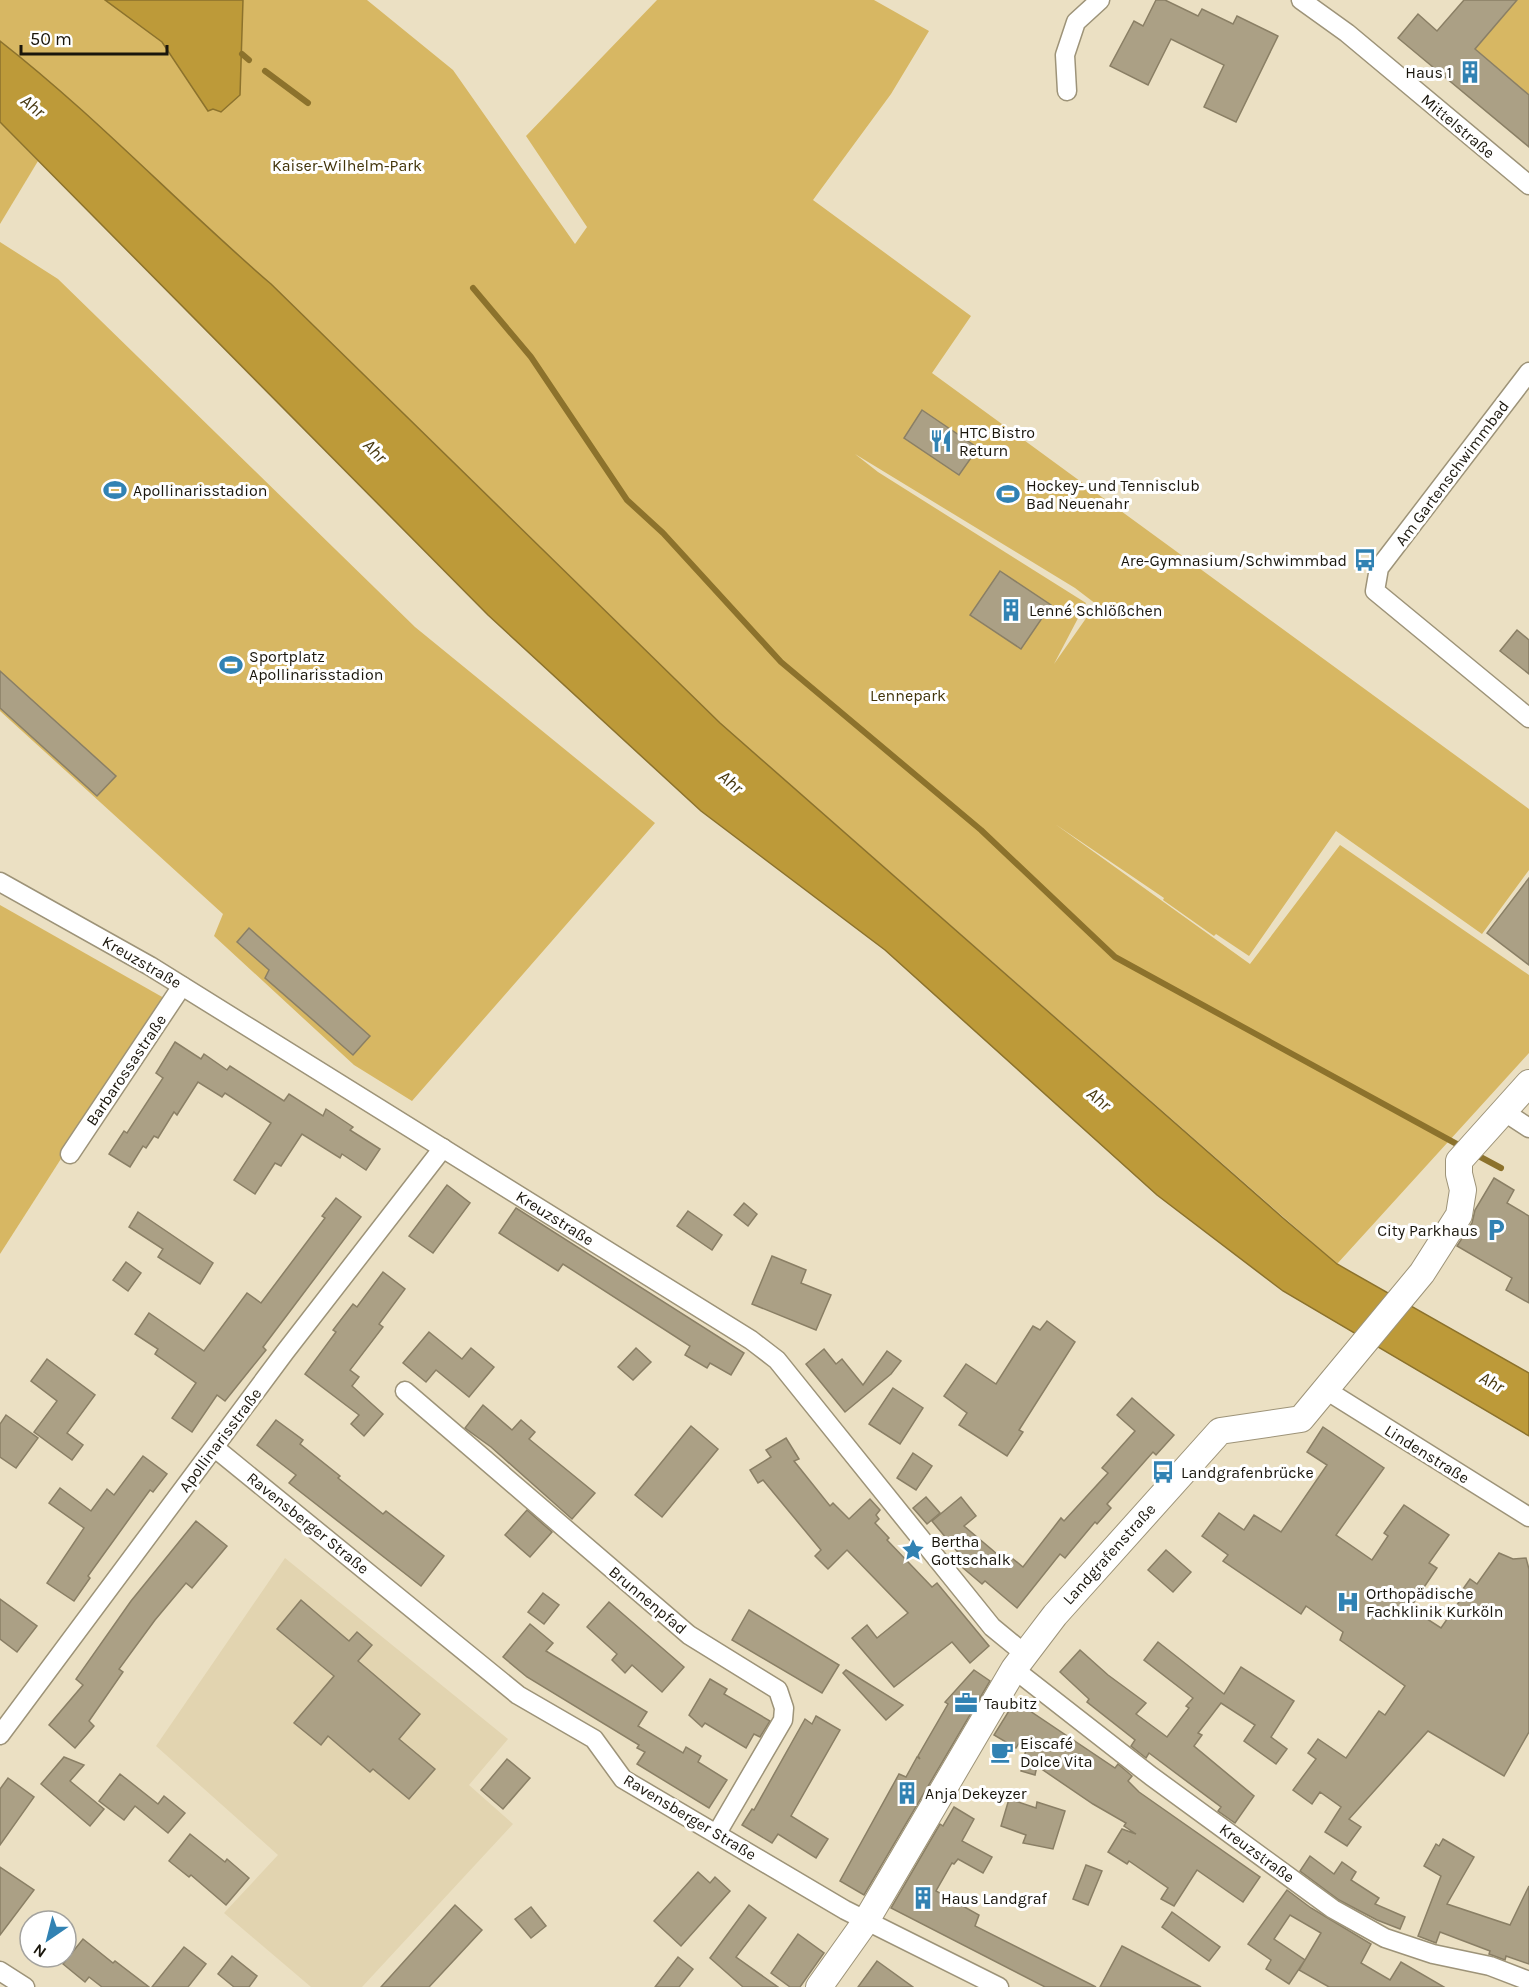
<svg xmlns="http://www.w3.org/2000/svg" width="1529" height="1987" font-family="Karla,sans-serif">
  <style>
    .built { fill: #e2d4b0 }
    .green { fill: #d7b763; fill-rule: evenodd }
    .water { fill: #bd9a39; stroke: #8c722c; stroke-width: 1.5 }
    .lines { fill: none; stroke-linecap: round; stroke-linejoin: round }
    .stream { stroke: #8c722c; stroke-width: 6 }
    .building { fill: #aba085; stroke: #8a7f65; stroke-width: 1.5 }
    .street-casing { stroke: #9d9378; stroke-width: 21 }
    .secondary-casing { stroke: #9d9378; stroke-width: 28 }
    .street { stroke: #fff; stroke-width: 18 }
    .secondary { stroke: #fff; stroke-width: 26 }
    .labels { text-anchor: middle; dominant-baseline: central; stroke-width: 6; stroke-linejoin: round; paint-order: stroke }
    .poi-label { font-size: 16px; fill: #1a160c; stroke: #fff; text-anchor: start }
    .street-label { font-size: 16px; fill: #1a160c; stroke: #fff }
    .park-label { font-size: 16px; fill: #413309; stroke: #fff }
    .water-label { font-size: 18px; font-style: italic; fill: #483911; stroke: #fff }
  </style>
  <rect width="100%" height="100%" fill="#ebe0c3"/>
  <!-- built -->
  <path class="built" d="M285,1558L508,1739L469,1785L513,1824L362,1987H311L224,1913L278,1855L156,1746Z"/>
  <!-- green -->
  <g class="green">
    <path d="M0,0H367L453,70L575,244L587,227L526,136L657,0H874L929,31L891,94L813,200L971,316L932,373L1529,809V870L1482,934L1336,831L1249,956L1216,934L1214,936L1163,900L1164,898L1055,824L1250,964L1340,845L1529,975V1053L1337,1264L720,723L271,284C179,205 96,116 0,41ZM855,454L1075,588L1096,604L1054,664L1086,603L878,472Z"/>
    <path d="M1517,0H1529V95L1475,49Z"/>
    <path d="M0,122L38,161L0,224Z"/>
    <path d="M0,242L58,279L415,627L655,823L412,1101L354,1065L214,936L223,914L0,711Z"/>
    <path d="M0,905L164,998L0,1254Z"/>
  </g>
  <!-- water -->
  <g class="water">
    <path d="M105,0H243L240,95L221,112L213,109L208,111L162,42Z"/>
    <path d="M0,41C96,116 179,205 271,284L720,723L1283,1218L1337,1264L1529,1373V1436L1283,1291L1157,1195L885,950L701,811L488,615L0,122Z"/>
  </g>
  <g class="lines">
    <!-- stream -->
    <g class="stream">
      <path d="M242,54L249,60"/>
      <path d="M265,71L308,103"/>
      <path d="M473,288L531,357L627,500L663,533L781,662L981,830L1115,957L1464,1148"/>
      <path d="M1473,1153L1501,1168"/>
    </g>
  </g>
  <!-- building -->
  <g class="building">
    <path d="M1156,0H1165L1198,16L1202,9L1233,24L1237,16L1278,36L1236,122L1204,107L1224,65L1171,39L1148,85L1110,66L1134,21L1143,26Z"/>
    <path d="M1464,0H1517L1475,49L1529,95V147L1398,38L1418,14L1437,31Z"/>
    <path d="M922,410L978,448L959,475L904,438Z"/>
    <path d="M1000,571L1051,605L1021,649L970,615Z"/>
    <path d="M1517,630L1529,640V674L1500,651Z"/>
    <path d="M0,671L116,776L97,796L0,708Z"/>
    <path d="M1529,878V965L1487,933Z"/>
    <path d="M249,928L370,1036L353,1055L265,978L269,970L237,942Z"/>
    <path d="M175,1042L201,1059L204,1054L227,1070L230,1066L284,1101L289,1094L323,1116L326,1109L353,1127L350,1130L380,1149L366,1170L342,1154L340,1158L302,1134L281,1166L275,1163L255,1194L234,1180L271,1123L225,1093L222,1097L198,1082L177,1115L174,1112L158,1138L154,1136L146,1148L143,1146L130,1167L109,1154L124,1131L127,1133L163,1078L156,1073Z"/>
    <path d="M1494,1178L1514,1190L1507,1203L1529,1216V1303L1506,1290L1512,1278L1457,1246L1472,1223L1475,1210Z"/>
    <path d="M447,1185L470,1203L433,1253L409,1236Z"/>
    <path d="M336,1198L361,1217L263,1347L266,1350L249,1371L225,1401L217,1395L192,1432L172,1418L196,1383L155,1354L158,1349L135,1334L149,1313L204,1351L247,1293L261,1303L325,1218L322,1216Z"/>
    <path d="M744,1203L757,1214L748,1226L734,1215Z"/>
    <path d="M516,1208L744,1353L731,1375L710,1363L707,1368L685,1355L690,1346L563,1264L558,1271L499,1233Z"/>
    <path d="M688,1211L722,1235L712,1250L677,1226Z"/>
    <path d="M138,1212L213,1263L200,1284L158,1257L163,1249L129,1227Z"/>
    <path d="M772,1256L806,1270L801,1283L831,1295L816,1330L752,1304Z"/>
    <path d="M126,1262L141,1273L128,1291L113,1280Z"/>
    <path d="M383,1272L405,1289L379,1324L383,1327L350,1370L359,1377L352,1386L383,1414L364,1436L351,1424L359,1415L305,1374L336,1332L333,1330L353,1304L357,1307Z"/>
    <path d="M1047,1321L1075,1342L1019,1430L1023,1432L1007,1456L959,1425L967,1413L944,1396L966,1364L996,1384L1033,1326L1040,1330Z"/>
    <path d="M429,1332L462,1359L471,1348L494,1367L469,1397L436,1370L426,1382L403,1363Z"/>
    <path d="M636,1348L651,1362L633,1380L618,1367Z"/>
    <path d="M824,1349L836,1364L842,1359L863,1385L887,1351L901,1361L891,1374L845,1412L806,1364Z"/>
    <path d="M47,1359L95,1395L67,1433L83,1445L72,1460L34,1432L57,1401L31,1381Z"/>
    <path d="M893,1388L923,1408L900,1444L869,1424Z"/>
    <path d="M1132,1398L1174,1435L1156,1455L1153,1452L1107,1504L1111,1508L1097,1524L1095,1522L1065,1558L1060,1554L1017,1608L985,1581L982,1584L956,1562L961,1556L932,1521L961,1497L976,1516L964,1526L1003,1559L1007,1554L1023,1567L1061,1518L1064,1521L1108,1473L1102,1468L1135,1431L1117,1415Z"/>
    <path d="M483,1405L512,1430L521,1420L535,1432L529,1439L595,1493L572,1519L491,1447L465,1428Z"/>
    <path d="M6,1415L38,1438L16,1468L0,1457V1424Z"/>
    <path d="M276,1420L303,1440L300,1444L340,1476L338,1478L383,1514L386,1511L444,1556L421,1586L289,1483L296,1475L257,1445Z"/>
    <path d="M691,1426L718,1449L662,1517L635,1495Z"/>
    <path d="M1323,1427L1384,1468L1336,1535L1372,1560L1388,1536L1384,1533L1404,1505L1449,1535L1429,1563L1437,1568L1410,1608L1441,1628L1461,1599L1458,1596L1470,1579L1477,1584L1499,1553L1513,1559L1526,1558L1529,1569V1732L1504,1776L1428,1731L1349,1819L1361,1827L1347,1846L1325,1832L1341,1807L1320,1792L1312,1804L1293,1790L1316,1759L1308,1753L1318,1739L1346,1758L1379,1711L1385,1715L1405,1686L1340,1640L1343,1632L1306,1606L1301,1614L1223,1561L1228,1555L1202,1536L1219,1513L1244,1530L1254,1515L1281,1532L1327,1465L1307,1452Z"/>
    <path d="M786,1438L799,1459L794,1461L830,1506L833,1503L849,1519L870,1499L880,1510L876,1515L879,1519L875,1523L889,1538L887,1540L932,1587L937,1583L989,1646L970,1663L952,1642L894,1687L852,1638L867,1625L877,1638L908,1613L847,1550L828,1569L815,1556L821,1550L763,1480L758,1483L750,1470L771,1457L766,1450Z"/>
    <path d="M913,1453L932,1466L916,1490L897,1478Z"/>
    <path d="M143,1456L167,1474L153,1492L150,1490L88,1576L90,1578L74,1601L47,1583L84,1528L49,1503L60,1488L91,1511L107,1489L114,1495Z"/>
    <path d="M926,1497L940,1513L927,1524L913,1508Z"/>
    <path d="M527,1510L552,1532L530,1557L505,1535Z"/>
    <path d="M196,1521L227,1546L192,1588L186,1583L155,1620L119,1669L123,1672L89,1721L94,1726L75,1748L49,1725L83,1685L76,1679L131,1601Z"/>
    <path d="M1166,1550L1191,1572L1173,1592L1148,1570Z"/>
    <path d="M543,1593L559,1605L544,1624L528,1612Z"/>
    <path d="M0,1599L37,1626L17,1652L0,1639Z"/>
    <path d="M301,1600L349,1641L357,1632L372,1645L358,1661L420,1714L399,1739L435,1769L409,1799L373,1769L370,1772L328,1736L321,1745L294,1723L334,1676L277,1629Z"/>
    <path d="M609,1602L684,1667L662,1692L632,1665L625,1673L612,1660L617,1654L587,1627Z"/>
    <path d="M749,1610L839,1665L822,1693L732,1640Z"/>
    <path d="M530,1624L553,1643L546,1651L647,1712L638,1726L683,1753L686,1747L701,1756L698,1762L727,1780L709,1808L637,1764L645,1752L637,1748L639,1745L527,1677L503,1657Z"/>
    <path d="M1158,1642L1224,1694L1241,1667L1294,1701L1271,1737L1287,1749L1276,1764L1244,1741L1255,1725L1221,1703L1198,1733L1202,1735L1194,1746L1254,1796L1235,1823L1218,1811L1221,1807L1149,1753L1146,1758L1131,1746L1135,1740L1087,1702L1089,1699L1060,1672L1080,1650L1108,1675L1146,1703L1136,1714L1167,1737L1189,1708L1186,1706L1193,1698L1144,1660Z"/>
    <path d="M846,1670L903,1705L886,1720L843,1673Z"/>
    <path d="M974,1670L990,1681L864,1895L840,1881L899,1774L906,1777L917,1757L920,1759L918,1756L948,1704L945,1702Z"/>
    <path d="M710,1679L727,1689L724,1694L770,1721L760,1737L754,1734L746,1748L705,1723L702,1727L689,1715Z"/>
    <path d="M1015,1701L1115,1768L1118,1764L1132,1776L1128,1781L1139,1792L1260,1877L1243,1902L1197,1870L1174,1906L1161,1899L1168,1888L1129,1861L1127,1864L1108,1852L1122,1829L1136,1834L1124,1826L1126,1823L1093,1804L1037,1766L1035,1775L1021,1771L1028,1741L1022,1738L1016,1748L994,1735Z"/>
    <path d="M816,1716L840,1730L791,1816L828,1839L816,1858L778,1834L772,1843L742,1825L752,1809L754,1810L805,1719L812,1724Z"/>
    <path d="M64,1757L84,1765L70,1781L104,1809L90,1826L41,1784Z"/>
    <path d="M507,1759L530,1778L503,1809L481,1790Z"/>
    <path d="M120,1774L158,1804L164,1796L185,1813L168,1833L135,1806L124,1820L99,1801Z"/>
    <path d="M8,1778L34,1797L0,1845V1789Z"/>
    <path d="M1009,1799L1036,1808L1037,1802L1065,1811L1053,1849L1023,1843L1026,1835L1001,1826Z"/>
    <path d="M954,1807L974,1819L962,1841L992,1857L983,1873L958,1859L954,1864L952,1863L936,1891L979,1915L975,1926L1096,1987H1045L891,1908L940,1824L943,1826Z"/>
    <path d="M190,1834L225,1862L227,1859L249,1878L226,1905L191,1875L189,1877L169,1861Z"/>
    <path d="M1443,1839L1474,1857L1447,1904L1510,1925L1529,1886V1964L1506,1956L1505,1960L1489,1954L1490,1951L1440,1932L1436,1943L1418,1936L1441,1876L1424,1866L1436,1844L1439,1846Z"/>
    <path d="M1310,1856L1334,1874L1342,1862L1356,1872L1351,1880L1379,1898L1375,1904L1405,1917L1400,1929L1377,1920L1339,1900L1300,1871Z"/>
    <path d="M1086,1865L1102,1871L1088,1905L1073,1899Z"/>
    <path d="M0,1867L34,1890L0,1935Z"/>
    <path d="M698,1872L710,1883L715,1877L730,1891L681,1946L654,1921Z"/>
    <path d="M1287,1890L1311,1908L1371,1944L1361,1963L1390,1980L1401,1962L1444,1987H1329L1299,1970L1321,1933L1290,1915L1274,1939L1305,1960L1289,1984L1266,1969L1271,1960L1248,1944Z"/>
    <path d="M455,1905L482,1930L429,1987H381Z"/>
    <path d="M749,1905L766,1918L736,1957L778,1987H743L710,1958Z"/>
    <path d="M531,1907L546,1926L531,1938L515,1919Z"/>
    <path d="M1172,1912L1220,1947L1209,1961L1162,1927Z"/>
    <path d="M798,1934L824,1953L800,1987H790L771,1973Z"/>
    <path d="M83,1939L113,1963L115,1961L149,1987H102L89,1977L85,1982L63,1964Z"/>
    <path d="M1122,1946L1201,1987H1100Z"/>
    <path d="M184,1947L206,1964L188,1987H152Z"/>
    <path d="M232,1956L257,1976L249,1987H234L218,1974Z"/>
    <path d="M678,1957L693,1969L679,1987H655Z"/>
    <path d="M877,1961L913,1987H858Z"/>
  </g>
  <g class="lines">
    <!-- street casing -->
    <g class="street-casing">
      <g id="street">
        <path d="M1301,0L1347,33L1529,185"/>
        <path d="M1067,91L1065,55L1076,22L1100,0"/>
        <path d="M1529,372L1379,568L1375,591L1529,718"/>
        <path d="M0,882L150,966L751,1340L777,1360L992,1627L1025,1654"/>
        <path d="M1503,1111L1529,1128"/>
        <path d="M70,1154L182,986"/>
        <path d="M1326,1390L1529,1517"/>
        <path d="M405,1391L689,1635L778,1690L784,1708L783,1720L717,1833"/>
        <path d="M215,1448L518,1695L594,1739L623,1779L845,1910L999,1987"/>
        <path d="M1014,1669L1151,1776L1333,1909L1385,1938L1433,1954L1490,1966L1529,1981"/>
        <path d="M0,1735L285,1352L443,1148"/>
        <path d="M0,1971L25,1987"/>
      </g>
    </g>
    <!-- secondary casing -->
    <g class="secondary-casing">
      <path id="secondary" d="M819,1987L866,1921L1014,1669L1055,1615L1220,1431L1301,1419L1422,1273L1459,1215L1463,1190L1459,1174V1161L1529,1083"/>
    </g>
    <!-- street -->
    <use href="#street" class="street"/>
    <!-- secondary -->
    <use href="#secondary" class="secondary"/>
  </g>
  <!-- icons -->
  <defs>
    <g id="building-bare" transform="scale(1.8)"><path d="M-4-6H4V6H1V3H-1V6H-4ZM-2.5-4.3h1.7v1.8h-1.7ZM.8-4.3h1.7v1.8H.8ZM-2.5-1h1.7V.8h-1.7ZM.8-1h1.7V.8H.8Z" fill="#3182b3" stroke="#fff" stroke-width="2.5" paint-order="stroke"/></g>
    <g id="restaurant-bare" transform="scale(1.8)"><path d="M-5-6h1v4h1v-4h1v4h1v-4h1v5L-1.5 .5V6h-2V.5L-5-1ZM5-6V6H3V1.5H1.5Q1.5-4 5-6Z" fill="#3182b3" stroke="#fff" stroke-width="2.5" paint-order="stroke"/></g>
    <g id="stadium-bare" transform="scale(1.8)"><path d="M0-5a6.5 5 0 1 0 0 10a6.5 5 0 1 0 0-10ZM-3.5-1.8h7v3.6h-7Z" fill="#3182b3" stroke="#fff" stroke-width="2.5" paint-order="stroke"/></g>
    <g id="bus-bare" transform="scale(1.8)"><path d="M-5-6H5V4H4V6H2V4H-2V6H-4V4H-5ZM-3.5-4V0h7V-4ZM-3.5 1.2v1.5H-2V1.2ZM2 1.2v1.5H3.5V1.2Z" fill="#3182b3" stroke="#fff" stroke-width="2.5" paint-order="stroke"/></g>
    <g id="parking-bare" transform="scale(1.8)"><path d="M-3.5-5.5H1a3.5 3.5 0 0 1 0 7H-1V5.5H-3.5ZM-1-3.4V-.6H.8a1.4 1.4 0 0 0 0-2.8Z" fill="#3182b3" stroke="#fff" stroke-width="2.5" paint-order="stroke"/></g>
    <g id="sight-bare" transform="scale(1.8)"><path d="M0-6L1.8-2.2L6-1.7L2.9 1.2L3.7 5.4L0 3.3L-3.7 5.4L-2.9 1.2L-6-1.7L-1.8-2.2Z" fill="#3182b3" stroke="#fff" stroke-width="2.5" paint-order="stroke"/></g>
    <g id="hospital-bare" transform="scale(1.8)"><path d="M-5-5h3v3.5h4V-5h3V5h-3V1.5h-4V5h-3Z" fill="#3182b3" stroke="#fff" stroke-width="2.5" paint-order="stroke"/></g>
    <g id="office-bare" transform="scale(1.8)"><path d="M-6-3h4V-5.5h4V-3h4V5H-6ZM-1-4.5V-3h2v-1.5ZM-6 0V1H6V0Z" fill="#3182b3" stroke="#fff" stroke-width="2.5" paint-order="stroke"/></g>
    <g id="cafe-bare" transform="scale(1.8)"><path d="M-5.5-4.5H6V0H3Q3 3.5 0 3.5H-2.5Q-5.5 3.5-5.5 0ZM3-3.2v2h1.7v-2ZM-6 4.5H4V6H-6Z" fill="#3182b3" stroke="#fff" stroke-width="2.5" paint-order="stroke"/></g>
  </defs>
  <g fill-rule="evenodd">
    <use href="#building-bare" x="1470" y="72"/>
    <use href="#restaurant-bare" x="941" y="441"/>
    <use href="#stadium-bare" x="115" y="490"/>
    <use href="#stadium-bare" x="1008" y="494"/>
    <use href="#bus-bare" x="1365" y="560"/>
    <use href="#building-bare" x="1011" y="610"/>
    <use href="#stadium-bare" x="231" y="665"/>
    <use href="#parking-bare" x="1496" y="1230"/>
    <use href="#bus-bare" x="1163" y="1472"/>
    <use href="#sight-bare" x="913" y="1550"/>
    <use href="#hospital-bare" x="1348" y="1602"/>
    <use href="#office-bare" x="966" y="1703"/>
    <use href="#cafe-bare" x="1002" y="1752"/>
    <use href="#building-bare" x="907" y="1793"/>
    <use href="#building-bare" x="923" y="1898"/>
  </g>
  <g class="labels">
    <!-- poi labels -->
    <g class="poi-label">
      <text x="1452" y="72" text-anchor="end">Haus 1</text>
      <text x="959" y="432">HTC Bistro<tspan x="959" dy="18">Return</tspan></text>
      <text x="1026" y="485">Hockey- und Tennisclub<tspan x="1026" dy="18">Bad Neuenahr</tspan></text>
      <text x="133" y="490">Apollinarisstadion</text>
      <text x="1347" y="560" text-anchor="end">Are-Gymnasium/Schwimmbad</text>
      <text x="1029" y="610">Lenné Schlößchen</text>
      <text x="249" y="656">Sportplatz<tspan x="249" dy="18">Apollinarisstadion</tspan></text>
      <text x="1478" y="1230" text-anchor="end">City Parkhaus</text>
      <text x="1181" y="1472">Landgrafenbrücke</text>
      <text x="931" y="1541">Bertha<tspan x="931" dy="18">Gottschalk</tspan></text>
      <text x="1366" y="1593">Orthopädische<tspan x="1366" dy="18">Fachklinik Kurköln</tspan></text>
      <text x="984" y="1703">Taubitz</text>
      <text x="1020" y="1743">Eiscafé<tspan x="1020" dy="18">Dolce Vita</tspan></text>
      <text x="925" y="1793">Anja Dekeyzer</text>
      <text x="941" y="1898">Haus Landgraf</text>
    </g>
    <!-- street labels -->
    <g class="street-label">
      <text transform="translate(1458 126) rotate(40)">Mittelstraße</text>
      <text transform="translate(1452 473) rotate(-53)">Am Gartenschwimmbad</text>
      <text transform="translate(142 962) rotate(30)">Kreuzstraße</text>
      <text transform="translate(126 1070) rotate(-56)">Barbarossastraße</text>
      <text transform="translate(555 1218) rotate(32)">Kreuzstraße</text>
      <text transform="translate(220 1440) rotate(-53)">Apollinarisstraße</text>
      <text transform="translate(1427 1454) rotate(32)">Lindenstraße</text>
      <text transform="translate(308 1523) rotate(39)">Ravensberger Straße</text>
      <text transform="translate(1109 1554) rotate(-48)">Landgrafenstraße</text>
      <text transform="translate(648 1600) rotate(40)">Brunnenpfad</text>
      <text transform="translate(690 1817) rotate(31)">Ravensberger Straße</text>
      <text transform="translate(1257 1853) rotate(36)">Kreuzstraße</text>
    </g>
    <!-- park labels -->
    <g class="park-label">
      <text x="347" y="165">Kaiser-Wilhelm-Park</text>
      <text x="908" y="695">Lennepark</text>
    </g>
    <!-- water labels -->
    <g class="water-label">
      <text transform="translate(33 106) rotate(40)">Ahr</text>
      <text transform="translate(375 451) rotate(46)">Ahr</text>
      <text transform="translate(731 782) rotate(41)">Ahr</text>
      <text transform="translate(1099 1099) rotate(40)">Ahr</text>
      <text transform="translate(1492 1382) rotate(30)">Ahr</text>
    </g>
  </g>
  <!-- north arrow -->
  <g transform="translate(48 1939) rotate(215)"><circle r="28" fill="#ffffff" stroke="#a3a29e" stroke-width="1.5"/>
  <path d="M0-4.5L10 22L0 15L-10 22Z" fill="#3182b3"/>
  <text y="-9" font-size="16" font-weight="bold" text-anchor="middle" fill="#1a160c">N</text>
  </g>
  <!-- scale -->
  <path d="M21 45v9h146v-9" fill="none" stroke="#1a160c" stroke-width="3"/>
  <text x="30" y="45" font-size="18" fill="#1a160c" stroke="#ffffff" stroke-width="4.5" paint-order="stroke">50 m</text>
</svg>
